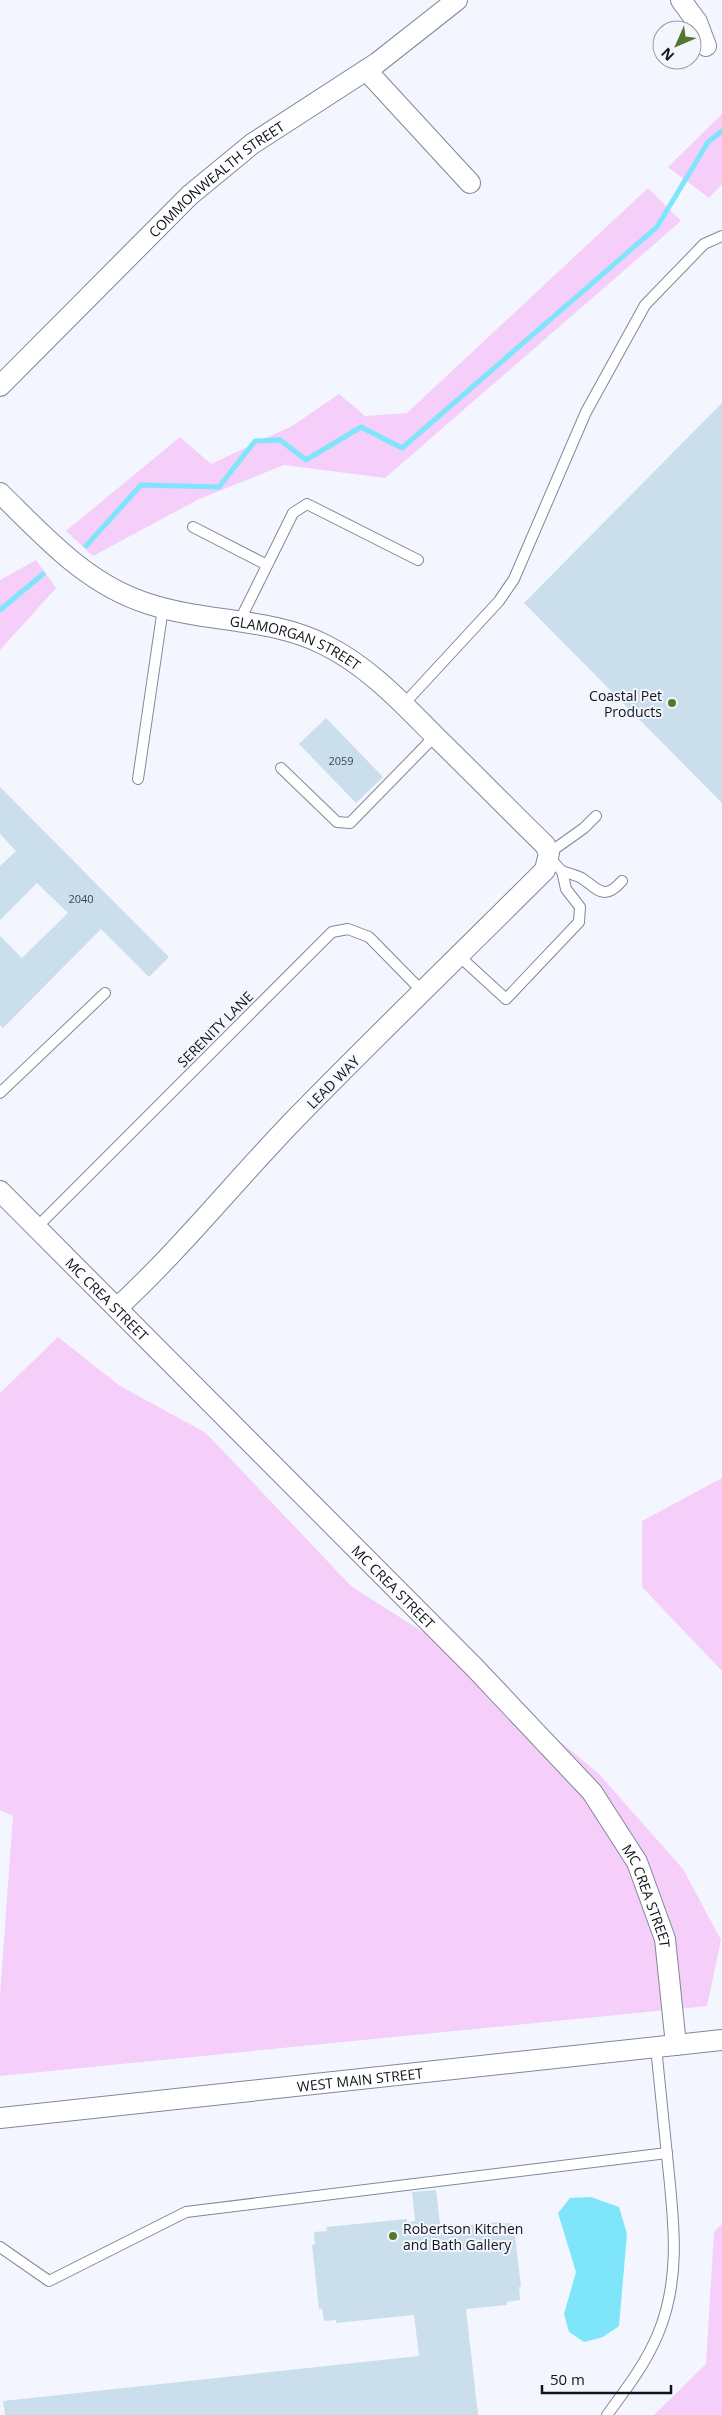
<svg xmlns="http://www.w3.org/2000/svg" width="722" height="2415" font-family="'Open Sans',sans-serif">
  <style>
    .green { fill: #f5cef9 }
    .water { fill: #7fe5fa }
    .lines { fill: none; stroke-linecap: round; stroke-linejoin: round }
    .stream { stroke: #7fe5fa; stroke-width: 5 }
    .building { fill: #cbdeec }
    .lane-casing { stroke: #81889a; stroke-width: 12 }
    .street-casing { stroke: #81889a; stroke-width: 22 }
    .lane { stroke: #fff; stroke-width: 10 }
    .street { stroke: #fff; stroke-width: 20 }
    .poi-dot { fill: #56762d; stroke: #f3f6fe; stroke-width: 2 }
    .labels { text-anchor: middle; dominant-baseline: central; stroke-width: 4; stroke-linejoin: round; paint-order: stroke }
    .number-label { font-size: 11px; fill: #40464f }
    .street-label { font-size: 14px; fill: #11141b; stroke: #f3f6fe }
    .poi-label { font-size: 14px; fill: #11141b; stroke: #f3f6fe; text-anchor: end }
  </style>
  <rect width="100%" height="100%" fill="#f3f6fe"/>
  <!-- green -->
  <g class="green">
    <path d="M722,114V184L709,198L668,167Z"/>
    <path d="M648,188L681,221L385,478L284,465L199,499L93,556L66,531L180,437L211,464L292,426L339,394L365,416L407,413Z"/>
    <path d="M36,560L56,588L0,650V580Z"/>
    <path d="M58,1337L120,1386L206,1433L351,1586L448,1648L599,1774L683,1869L721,1940L707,2006L0,2076V1995L13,1816L0,1810V1393Z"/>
    <path d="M722,1478V1671L642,1587V1521Z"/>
    <path d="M722,2224V2415H654L706,2364L714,2232Z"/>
  </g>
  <!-- water -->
  <path class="water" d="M591,2197L619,2207L627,2234L619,2326L603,2337L584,2342L569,2332L564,2314L576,2272L558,2213L570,2198Z"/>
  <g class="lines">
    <!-- stream -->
    <g class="stream">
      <path d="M86,546L141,485L219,487L255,441L280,440L306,460L361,427L402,448L657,227L708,142L722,131"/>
      <path d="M0,610L43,574"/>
    </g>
  </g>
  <!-- building -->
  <g class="building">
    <path d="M722,403V803L524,603Z"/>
    <path d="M326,718L383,777L356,803L299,744Z"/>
    <path d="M0,787L169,957L149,977L101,929L3,1028L0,1025V936L22,958L68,913L37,883L0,920V866L16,851L0,834Z"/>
    <path d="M436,2190L441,2232L451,2231V2227L498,2222V2224L511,2223L513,2236L515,2235L521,2287H519L520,2300L507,2302V2305L466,2309L478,2415H5L3,2401L419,2356L414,2315L336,2323V2320L324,2321L322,2309H319L312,2245L315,2244L314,2232L327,2231L326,2227L407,2219V2222L415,2221L412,2192Z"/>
  </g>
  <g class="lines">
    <!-- lane casing -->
    <g class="lane-casing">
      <g id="lane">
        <path d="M193,527L267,565"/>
        <path d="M240,620L293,513L307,504L418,560"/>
        <path d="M403,705L499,601L514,579L586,412L645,305L704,244L722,236"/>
        <path d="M281,768L337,822L350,823L435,736"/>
        <path d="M138,779L163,608"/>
        <path d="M549,853L584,828L596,816"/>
        <path d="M550,857C554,862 558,869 564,872C570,874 577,875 583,879C599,890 604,901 622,881"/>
        <path d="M459,956L506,999L579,922L580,907L566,889L562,871"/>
        <path d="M0,1093L105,993"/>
        <path d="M36,1228L332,932L348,929L369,937L423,992"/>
        <path d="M0,2247L49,2281L186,2212L667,2153"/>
        <path d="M607,2415C626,2389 645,2365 658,2334C681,2279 674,2223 668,2165C664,2126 660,2087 656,2047"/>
      </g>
    </g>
    <!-- street casing -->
    <g class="street-casing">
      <g id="street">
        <path d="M681,0L697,22L706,46"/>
        <path d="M366,70L470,183"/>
        <path id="s1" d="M0,386L190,195L252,144L377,63L457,0"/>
        <path id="s2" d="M0,493C45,537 87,585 149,604C207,623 270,617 325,645C368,666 402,703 435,736C472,772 508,809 545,845L549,853L545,870C462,953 378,1034 296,1118C235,1181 181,1249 117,1308"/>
        <path id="s3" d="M0,1191L475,1668L592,1792L637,1862L665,1939L676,2045"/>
        <path id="s4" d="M0,2118L722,2040"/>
      </g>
    </g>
    <!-- lane -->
    <use href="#lane" class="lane"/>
    <!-- street -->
    <use href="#street" class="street"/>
  </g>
  <!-- markers -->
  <g class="poi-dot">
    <circle cx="672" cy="703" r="5"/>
    <circle cx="393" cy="2236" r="5"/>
  </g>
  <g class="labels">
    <!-- number labels -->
    <g class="number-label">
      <text x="341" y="760">2059</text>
      <text x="81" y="898">2040</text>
    </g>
    <!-- street labels -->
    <g class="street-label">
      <text stroke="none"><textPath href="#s1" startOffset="300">COMMONWEALTH STREET</textPath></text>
      <text stroke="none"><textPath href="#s2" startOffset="340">GLAMORGAN STREET</textPath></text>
      <text transform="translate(215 1029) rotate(-45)">SERENITY LANE</text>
      <text transform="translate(333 1082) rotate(-45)">LEAD WAY</text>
      <text stroke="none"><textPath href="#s3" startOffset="152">MC CREA STREET</textPath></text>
      <text stroke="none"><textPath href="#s3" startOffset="558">MC CREA STREET</textPath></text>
      <text stroke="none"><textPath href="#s3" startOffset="962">MC CREA STREET</textPath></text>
      <text stroke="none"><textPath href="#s4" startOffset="362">WEST MAIN STREET</textPath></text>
    </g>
    <!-- poi labels -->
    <g class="poi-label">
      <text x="662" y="695">Coastal Pet<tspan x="662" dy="16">Products</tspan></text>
      <text x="403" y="2228" text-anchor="start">Robertson Kitchen<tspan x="403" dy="16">and Bath Gallery</tspan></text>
    </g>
  </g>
  <!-- north arrow -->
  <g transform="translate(677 45) rotate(225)"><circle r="24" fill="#f3f6fe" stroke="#999ca3"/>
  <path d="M0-4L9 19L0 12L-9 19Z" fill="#56762d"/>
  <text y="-8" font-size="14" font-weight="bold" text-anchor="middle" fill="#11141b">N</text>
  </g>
  <!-- scale -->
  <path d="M542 2385v8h129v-8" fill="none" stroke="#11141b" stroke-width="2.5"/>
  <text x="550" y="2385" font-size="15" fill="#11141b" stroke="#f3f6fe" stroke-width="4" paint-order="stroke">50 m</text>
</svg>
